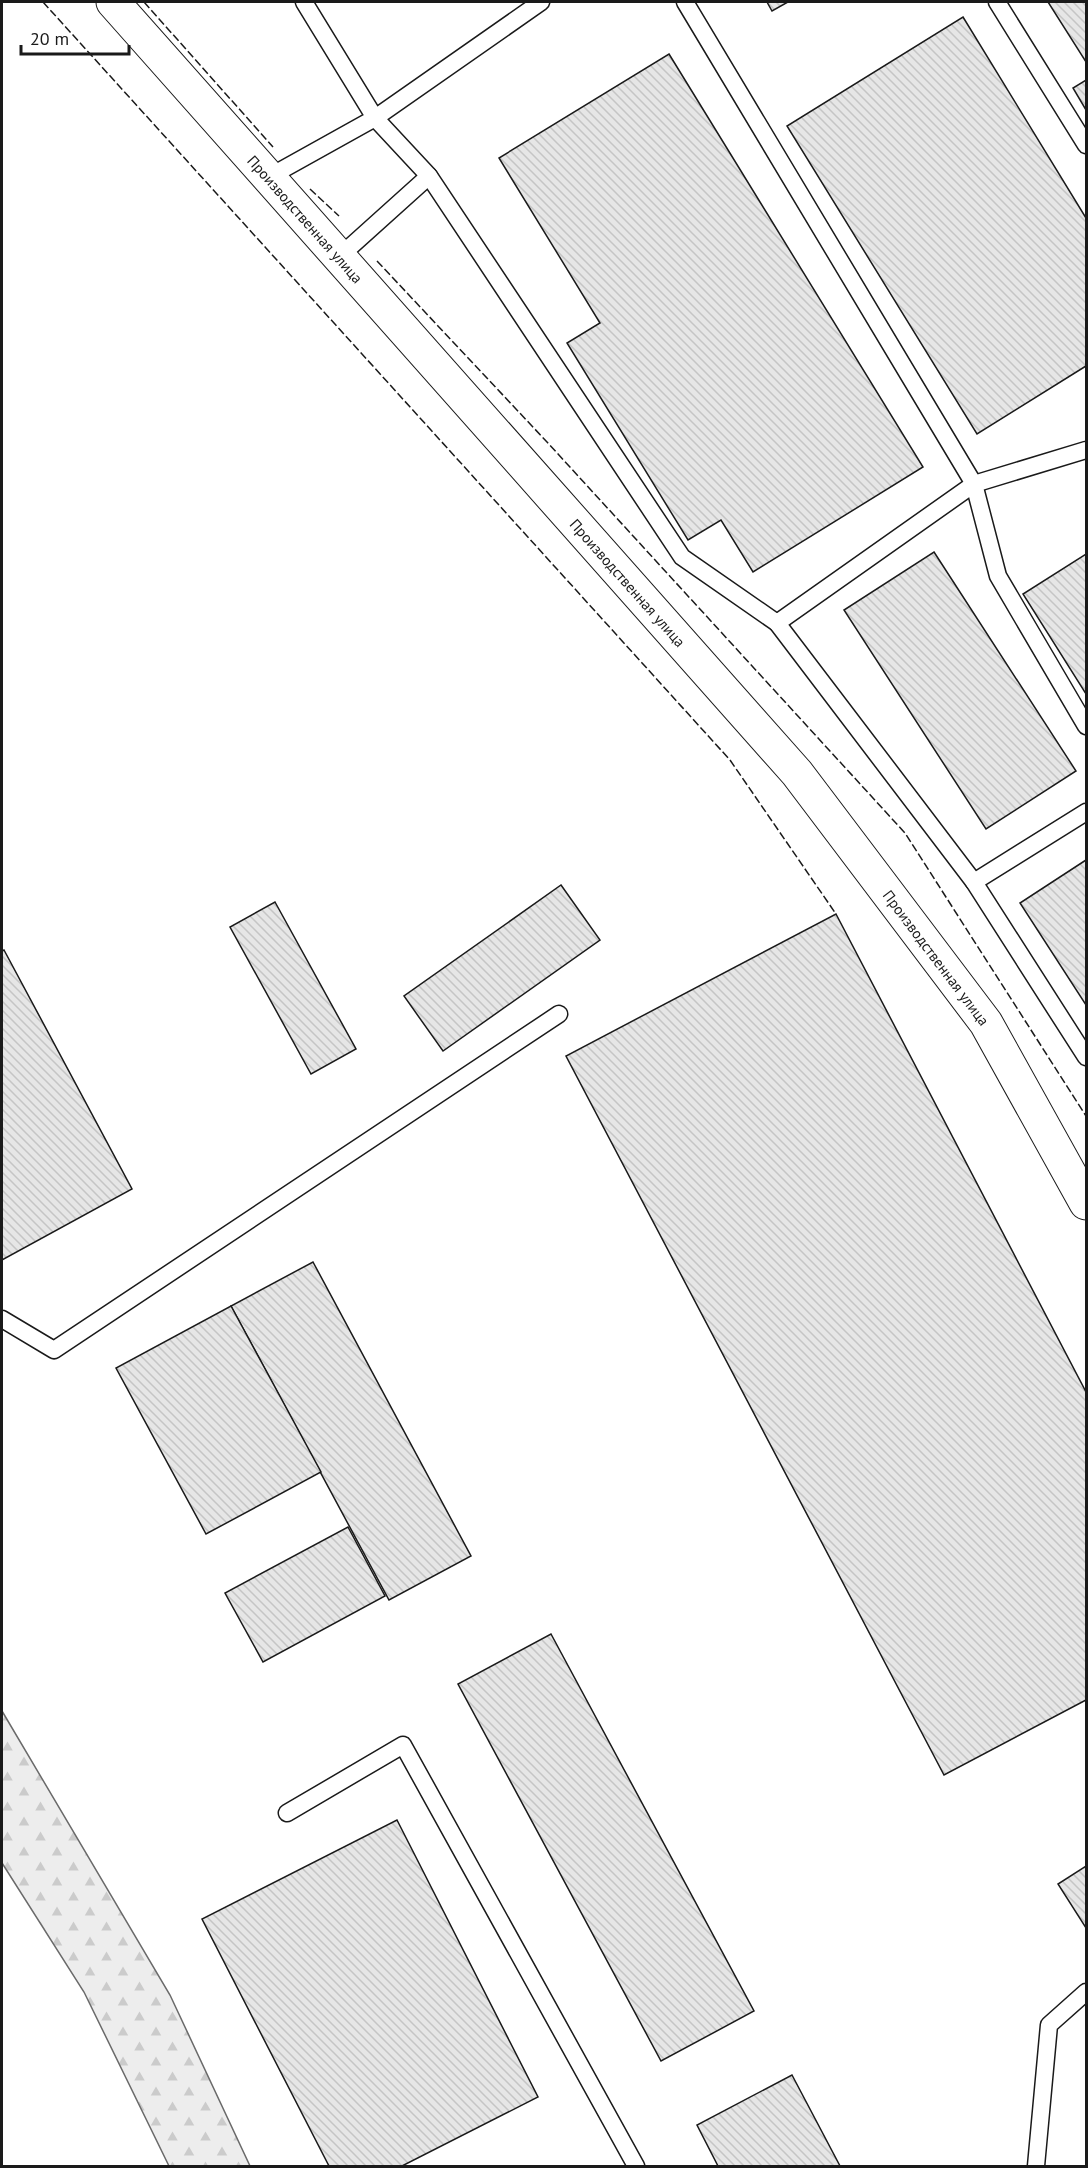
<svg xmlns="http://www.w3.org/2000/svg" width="1088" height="2168" font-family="'PT Sans',sans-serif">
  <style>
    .forest { fill: url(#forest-firs); stroke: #6a6a6a; stroke-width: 1.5 }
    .building { fill: url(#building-back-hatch); stroke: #1a1a1a; stroke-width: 1.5 }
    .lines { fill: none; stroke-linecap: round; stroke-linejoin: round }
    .service-casing { stroke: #1a1a1a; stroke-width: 19 }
    .minor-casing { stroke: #1a1a1a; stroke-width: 35 }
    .service { stroke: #fff; stroke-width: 16 }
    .minor { stroke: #fff; stroke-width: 33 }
    .fence { stroke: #1a1a1a; stroke-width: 1.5; stroke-dasharray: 8 3; stroke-linecap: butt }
    .labels { text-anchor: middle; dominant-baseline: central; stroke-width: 4.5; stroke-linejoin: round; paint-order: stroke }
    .street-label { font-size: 15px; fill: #1a1a1a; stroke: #fff }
  </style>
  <defs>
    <pattern id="forest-firs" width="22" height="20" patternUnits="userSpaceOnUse" patternTransform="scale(1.5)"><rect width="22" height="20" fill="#ededed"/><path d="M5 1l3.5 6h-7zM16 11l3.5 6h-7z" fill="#cbcbcb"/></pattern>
    <pattern id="building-back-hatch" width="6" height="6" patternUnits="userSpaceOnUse" patternTransform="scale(1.5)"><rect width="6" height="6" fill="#e6e6e6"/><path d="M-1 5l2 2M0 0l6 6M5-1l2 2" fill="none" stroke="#c5c5c5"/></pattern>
  </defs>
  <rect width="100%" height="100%" fill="#fff"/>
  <!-- forest -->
  <path class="forest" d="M2,1711L170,1995L250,2166H169L84,1992L2,1863Z"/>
  <!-- building -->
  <g class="building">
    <path d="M767,2H788L772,11Z"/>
    <path d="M1048,2H1086V62Z"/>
    <path d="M963,17L1086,218V366L977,434L787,126Z"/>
    <path d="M669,54L923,467L753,572L721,520L688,540L567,343L600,323L499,158Z"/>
    <path d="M1086,80V110L1073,88Z"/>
    <path d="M934,552L1076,771L986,829L844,610Z"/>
    <path d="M1086,554V694L1023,594Z"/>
    <path d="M1086,860V1005L1020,903Z"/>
    <path d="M561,885L600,940L443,1051L404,996Z"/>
    <path d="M275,902L356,1049L311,1074L230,927Z"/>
    <path d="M836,914L1086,1392V1700L944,1775L566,1056Z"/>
    <path d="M4,950L132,1189L2,1260V951Z"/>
    <path d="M313,1262L471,1556L389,1600L231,1306Z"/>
    <path d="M231,1306L321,1472L206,1534L116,1368Z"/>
    <path d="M348,1527L385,1596L263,1662L225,1593Z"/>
    <path d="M551,1634L754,2011L661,2061L458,1684Z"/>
    <path d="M397,1820L538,2097L402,2166H329L202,1919Z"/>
    <path d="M1086,1866V1928L1058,1884Z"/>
    <path d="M792,2075L840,2166H718L697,2125Z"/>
  </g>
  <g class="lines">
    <!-- service casing -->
    <g class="service-casing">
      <g id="service">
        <path d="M685,2L974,484L998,576L1086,726"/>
        <path d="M997,2L1086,145"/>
        <path d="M429,176L682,557L777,623L974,484L1086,450"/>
        <path d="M269,177L375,118L304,2"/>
        <path d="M339,257L429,176L375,118L541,2"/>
        <path d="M777,623L974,882"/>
        <path d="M1086,812L974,882L1086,1057"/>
        <path d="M2,1319L54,1350L559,1014"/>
        <path d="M287,1813L403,1745L636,2166"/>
        <path d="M1036,2166L1049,2025L1086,1992"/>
      </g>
    </g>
    <!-- minor casing -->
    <g class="minor-casing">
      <g id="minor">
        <path id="s1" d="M113,2L797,773L986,1023L1086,1203"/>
      </g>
    </g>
    <!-- service -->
    <use href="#service" class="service"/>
    <!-- minor -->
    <use href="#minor" class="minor"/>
    <!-- fence -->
    <g class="fence">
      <path d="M43,2L730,760L836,914"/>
      <path d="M144,2L273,147"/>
      <path d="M310,189L339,216"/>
      <path d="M377,261L547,442L905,833L1086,1116"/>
    </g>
  </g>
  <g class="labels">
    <!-- street labels -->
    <g class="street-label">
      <text stroke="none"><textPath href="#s1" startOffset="290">Производственная улица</textPath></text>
      <text stroke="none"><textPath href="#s1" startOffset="776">Производственная улица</textPath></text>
      <text stroke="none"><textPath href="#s1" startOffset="1262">Производственная улица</textPath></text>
    </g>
  </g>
  <!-- border -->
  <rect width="1088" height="2168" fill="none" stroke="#1a1a1a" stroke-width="6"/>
  <!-- scale -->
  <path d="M21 45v9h108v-9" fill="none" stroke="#1a1a1a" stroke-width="3"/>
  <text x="30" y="45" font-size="18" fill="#1a1a1a" stroke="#ffffff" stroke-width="4.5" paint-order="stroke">20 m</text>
</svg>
